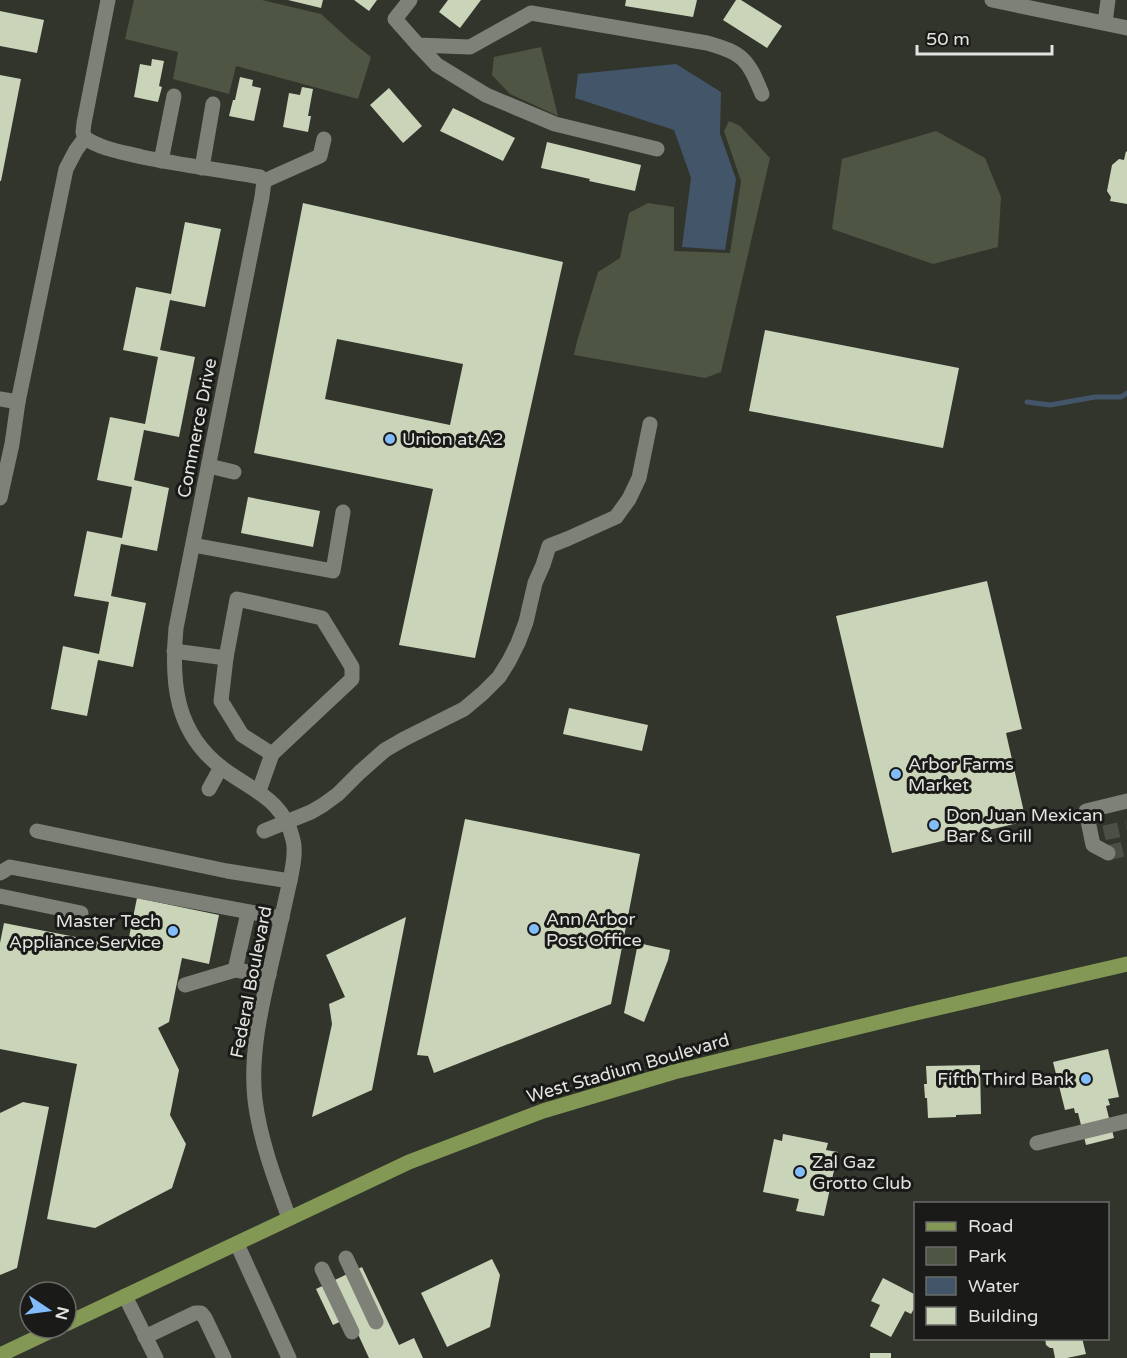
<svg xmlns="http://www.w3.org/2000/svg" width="1127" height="1358" font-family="'Varela Round',sans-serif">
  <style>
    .green { fill: #4e5543 }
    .water { fill: #435569 }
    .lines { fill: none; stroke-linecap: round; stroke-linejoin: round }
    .stream { stroke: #435569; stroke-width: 5 }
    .building { fill: #c9d4b8; fill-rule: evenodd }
    .minor-tunnel { stroke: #4c4f47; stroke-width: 15; stroke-dasharray: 15 8; stroke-linecap: butt }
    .minor { stroke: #7d8177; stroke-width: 15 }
    .major { stroke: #839854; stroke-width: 15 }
    .poi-dot { fill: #82bcfa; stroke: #1a1b18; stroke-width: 2 }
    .labels { text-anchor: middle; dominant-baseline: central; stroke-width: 6; stroke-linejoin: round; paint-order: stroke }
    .street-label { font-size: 18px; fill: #e2e4df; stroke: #1a1b18 }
    .poi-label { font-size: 18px; fill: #e2e4df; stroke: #1a1b18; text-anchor: start }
  </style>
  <rect width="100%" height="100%" fill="#31352c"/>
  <!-- green -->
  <g class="green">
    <path d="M134,0H262L321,14L352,42L371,57L358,99L236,66L229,94L173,79L178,52L125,39Z"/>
    <path d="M541,47L558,116L510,94L492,75L494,57Z"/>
    <path d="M729,121L740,126L770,158L721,372L705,378L574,355L577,341L598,272L620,258L629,213L648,203L674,207V251L730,253L741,181L724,131Z"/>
    <path d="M936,131L985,158L1001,197L998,247L933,264L832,229L842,159Z"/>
  </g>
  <!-- water -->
  <path class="water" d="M676,64L721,92L720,134L736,179L725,250L682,247L691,178L674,130L575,98L578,74Z"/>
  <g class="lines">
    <!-- stream -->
    <path class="stream" d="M1027,402L1050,405L1095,397H1121L1127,393"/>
  </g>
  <!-- building -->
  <g class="building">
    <path d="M288,0H323L321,8Z"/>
    <path d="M354,0H377L369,11Z"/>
    <path d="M448,0H481L460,28L439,12Z"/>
    <path d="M626,0H697L693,17L625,6Z"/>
    <path d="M736,0H741L782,26L767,48L723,20Z"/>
    <path d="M0,11L44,20L37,53L0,46Z"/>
    <path d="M152,59L164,61L159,86L162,87L158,102L134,97L140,64L151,66Z"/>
    <path d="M0,75L21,79L1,181H0Z"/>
    <path d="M240,77L253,80L252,86L261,88L254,121L229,116L233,100H235Z"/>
    <path d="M302,87L313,89L308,116H311L308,132L283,127L289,93L300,95Z"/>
    <path d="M389,88L422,126L403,143L370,105Z"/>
    <path d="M453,108L515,138L503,161L440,131Z"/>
    <path d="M547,142L641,165L635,191L589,181L590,179L541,168Z"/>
    <path d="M1126,151L1127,152V204L1110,201L1111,197L1107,191L1112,165L1119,159L1124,160Z"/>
    <path d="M303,203L563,262L475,658L399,645L433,489L254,453ZM337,339L463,364L450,425L325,399Z"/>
    <path d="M185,222L221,229L205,307L170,300L160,350L195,357L179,437L144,430L134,480L169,488L157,551L121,544L111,596L146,603L133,667L98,660L87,716L51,709L63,646L99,654L109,602L74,596L87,531L122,538L132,487L97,480L110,417L145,424L158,357L123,350L136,287L171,294Z"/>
    <path d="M765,330L959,368L943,448L749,411Z"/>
    <path d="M248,497L320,511L313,547L241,533Z"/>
    <path d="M987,581L1022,729L1006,733L1026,821L892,853L836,616Z"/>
    <path d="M569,708L648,725L642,751L563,734Z"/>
    <path d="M465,819L640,854L611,1004L434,1073L428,1056L417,1055Z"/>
    <path d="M137,898L219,915L209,964L182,958L169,1022L158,1028L179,1070L170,1115L186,1144L172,1188L95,1228L47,1219L77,1064L0,1049V943L4,923L127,947Z"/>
    <path d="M406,917L372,1090L312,1117L332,1024L329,1004L345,997L326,955Z"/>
    <path d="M638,943L670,950L668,960L644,1022L624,1013Z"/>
    <path d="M1108,1049L1119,1097L1108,1099L1110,1105L1106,1106L1114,1138L1086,1145L1078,1113H1075L1074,1108L1065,1110L1053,1062Z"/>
    <path d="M980,1065L981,1114L956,1115V1117L928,1118L927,1098H925L924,1084H927L926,1066Z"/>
    <path d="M23,1102L49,1107L17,1268L0,1275V1113Z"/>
    <path d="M783,1134L828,1143L826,1150L838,1152L824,1216L796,1211L799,1199L763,1192L774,1139L782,1141Z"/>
    <path d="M492,1259L500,1275L490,1327L447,1347L421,1293Z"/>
    <path d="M362,1267L399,1345L414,1338L423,1358H369L350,1317L333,1325L316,1289Z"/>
    <path d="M883,1278L916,1295V1305L911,1314L905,1311L891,1337L870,1326L880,1305L871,1301Z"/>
    <path d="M1045,1338H1082L1086,1354L1067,1358H1055L1053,1348H1050L1046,1345Z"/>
    <rect x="870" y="1353" width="21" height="5"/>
  </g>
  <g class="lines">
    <!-- minor-tunnel -->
    <g class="minor-tunnel">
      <path d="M1104,833L1127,828"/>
      <path d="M1108,853L1127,848"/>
    </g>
    <!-- minor -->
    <g class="minor">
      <path d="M410,0L395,19L418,45L470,47L531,13L707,43C744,53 748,60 762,94"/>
      <path d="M992,0L1127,28"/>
      <path d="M1105,23L1108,0"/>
      <path d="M418,45L437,65L486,95L555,124L657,149"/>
      <path d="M85,138C101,149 123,152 142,157C181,165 221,170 260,177L264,181L262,197L176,628C171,682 175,732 222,768C251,790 284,799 293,840C296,851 293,865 291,876C286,898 281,920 276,943C265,992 249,1049 255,1100C260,1140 275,1180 289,1218"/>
      <path d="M85,138L83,132L84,123L108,0"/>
      <path d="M161,161L174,96"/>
      <path d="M202,168L213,104"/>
      <path d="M264,181L320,156L324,139"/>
      <path d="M0,399L18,402"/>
      <path d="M209,466L234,472"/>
      <path d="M0,498L12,444L18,402L66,169L76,150L85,138"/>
      <path d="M193,545L333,571L343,512"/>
      <path d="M174,651L226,658L237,599L322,618L352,667V679L272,754L259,791"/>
      <path d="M226,658L221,701L242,735L272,754"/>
      <path d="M209,789L221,767"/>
      <path d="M37,831L227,871L290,881"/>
      <path d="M264,831L311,812L323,805L338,794L360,772L385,750L404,739L464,709L483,693L499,677L509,661L518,643L526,622L535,583L543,565L549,546L567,539L616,517L629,499L639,478L650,424"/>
      <path d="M1108,853L1093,845L1086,811L1127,801"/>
      <path d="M0,873L10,867L282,918"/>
      <path d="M0,896L81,913"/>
      <path d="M248,913L235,970L269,975"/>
      <path d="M185,985L235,970"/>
      <path d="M1037,1143L1127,1121"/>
      <path d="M237,1244L289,1358"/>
      <path d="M346,1258L376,1322"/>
      <path d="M322,1269L352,1332"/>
      <path d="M125,1296L156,1358"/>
      <path d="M145,1337L195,1313H201L205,1318L224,1358"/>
    </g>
    <!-- major -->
    <g class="major">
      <path d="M66,1324L409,1162L543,1111L674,1072L916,1013L1127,964"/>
      <path d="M0,1355L57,1328"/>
    </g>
  </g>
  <!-- markers -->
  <g class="poi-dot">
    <circle cx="390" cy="439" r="6"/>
    <circle cx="896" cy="774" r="6"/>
    <circle cx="934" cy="825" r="6"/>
    <circle cx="534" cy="929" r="6"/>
    <circle cx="173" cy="931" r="6"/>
    <circle cx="1086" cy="1079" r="6"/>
    <circle cx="800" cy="1172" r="6"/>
  </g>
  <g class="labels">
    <!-- street labels -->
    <g class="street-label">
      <text transform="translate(197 428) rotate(-79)">Commerce Drive</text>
      <text transform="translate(251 982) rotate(-79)">Federal Boulevard</text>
      <text transform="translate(628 1068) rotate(-16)">West Stadium Boulevard</text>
    </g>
    <!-- poi labels -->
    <g class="poi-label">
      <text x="402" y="439">Union at A2</text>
      <text x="908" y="764">Arbor Farms<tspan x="908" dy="21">Market</tspan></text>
      <text x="946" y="815">Don Juan Mexican<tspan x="946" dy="21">Bar &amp; Grill</tspan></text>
      <text x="546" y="919">Ann Arbor<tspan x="546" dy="21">Post Office</tspan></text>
      <text x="161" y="921" text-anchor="end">Master Tech<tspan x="161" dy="21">Appliance Service</tspan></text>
      <text x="1074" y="1079" text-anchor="end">Fifth Third Bank</text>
      <text x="812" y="1162">Zal Gaz<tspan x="812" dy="21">Grotto Club</tspan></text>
    </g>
  </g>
  <!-- legend -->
  <rect x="914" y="1202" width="195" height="138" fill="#1a1b18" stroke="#6a6b68" stroke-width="1.5"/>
  <rect x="926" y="1222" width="30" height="9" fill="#839854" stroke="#6a6b68" stroke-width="1.5"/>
  <text x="968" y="1232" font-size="18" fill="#e2e4df">Road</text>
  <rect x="926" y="1247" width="30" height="18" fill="#4e5543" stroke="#6a6b68" stroke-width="1.5"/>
  <text x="968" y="1262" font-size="18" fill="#e2e4df">Park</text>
  <rect x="926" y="1277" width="30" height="18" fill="#435569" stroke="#6a6b68" stroke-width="1.5"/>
  <text x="968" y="1292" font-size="18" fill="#e2e4df">Water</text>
  <rect x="926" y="1307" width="30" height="18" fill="#c9d4b8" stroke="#6a6b68" stroke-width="1.5"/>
  <text x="968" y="1322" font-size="18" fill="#e2e4df">Building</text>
  <!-- north arrow -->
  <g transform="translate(48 1310) rotate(103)"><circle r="28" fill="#1a1b18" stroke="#6a6b68" stroke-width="1.5"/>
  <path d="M0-4.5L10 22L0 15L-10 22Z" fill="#82bcfa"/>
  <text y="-9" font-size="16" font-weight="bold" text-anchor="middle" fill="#e2e4df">N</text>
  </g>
  <!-- scale -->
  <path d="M917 45v9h135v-9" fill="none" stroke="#e2e4df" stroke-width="3"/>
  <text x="926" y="45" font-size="18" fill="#e2e4df" stroke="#1a1b18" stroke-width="4.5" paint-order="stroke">50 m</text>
</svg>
